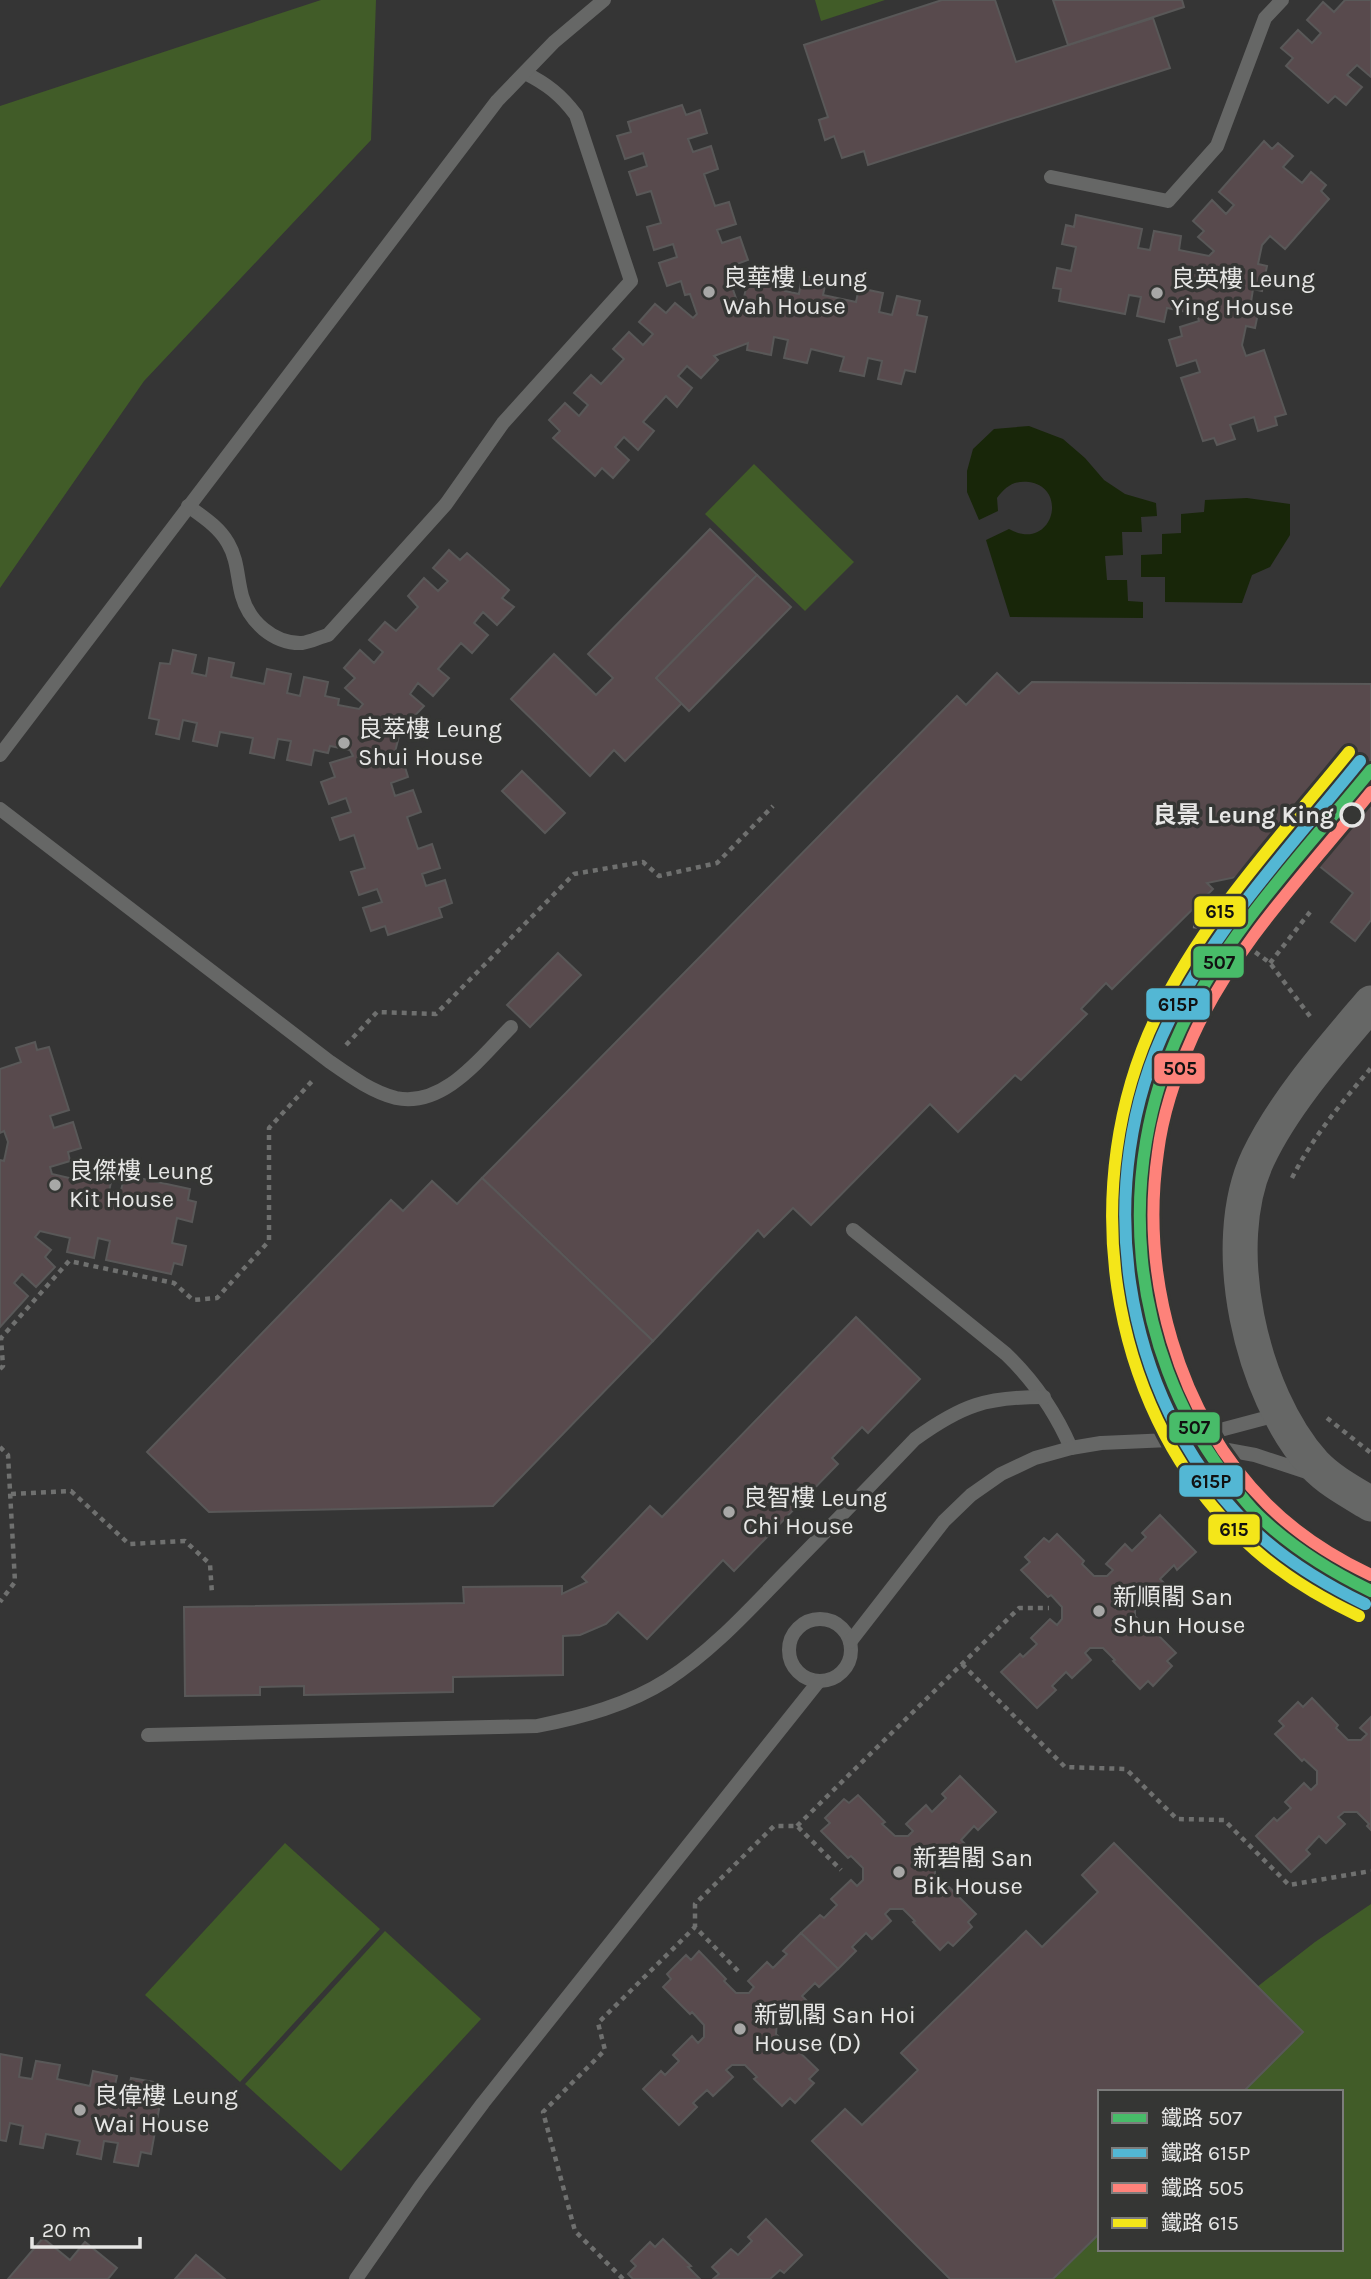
<svg xmlns="http://www.w3.org/2000/svg" width="1371" height="2279" font-family="Karla,'Noto Sans TC',sans-serif">
  <style>
    .green { fill: #415c28 }
    .water { fill: #182609 }
    .building { fill: #584a4d; stroke: #595858; stroke-width: 2 }
    .lines { fill: none; stroke-linecap: round; stroke-linejoin: round }
    .path { stroke: #6f706f; stroke-width: 4.5; stroke-dasharray: 5 5; stroke-linecap: butt }
    .service { stroke: #666766; stroke-width: 14 }
    .tertiary { stroke: #666766; stroke-width: 35 }
    .rail-1-casing { stroke: #353634; stroke-width: 18 }
    .rail-2-casing { stroke: #353634; stroke-width: 18 }
    .rail-3-casing { stroke: #353634; stroke-width: 18 }
    .rail-4-casing { stroke: #353634; stroke-width: 18 }
    .rail-1 { stroke: #48bc69; stroke-width: 12 }
    .rail-2 { stroke: #53b7d4; stroke-width: 12 }
    .rail-3 { stroke: #fe827a; stroke-width: 12 }
    .rail-4 { stroke: #f4e619; stroke-width: 12 }
    .poi-dot { fill: #a8a8a7; stroke: #353634; stroke-width: 2.5 }
    .stop-dot { fill: #353634; stroke: #e6e6e5; stroke-width: 3.5 }
    .labels { text-anchor: middle; dominant-baseline: central; stroke-width: 7; stroke-linejoin: round; paint-order: stroke }
    .poi-label { font-size: 24px; fill: #e6e6e5; stroke: #353634; text-anchor: start }
    .stop-label { font-size: 24px; font-weight: bold; fill: #e6e6e5; stroke: #353634; text-anchor: end }
    .line-badge { stroke: #353634; stroke-width: 2.5 }
    .pale-badge-label { font-size: 19px; text-anchor: middle; font-weight: bold; fill: #111 }
  </style>
  <rect width="100%" height="100%" fill="#353535"/>
  <!-- green -->
  <g class="green">
    <path d="M321,0H376L371,140L144,381L0,588V106Z"/>
    <path d="M815,0H885L821,21Z"/>
    <path d="M754,464L854,562L805,611L705,514Z"/>
    <path d="M285,1843L380,1929L240,2082L145,1995Z"/>
    <path d="M1371,1904V2279H1054L1100,2233V2249H1341V2092H1243L1303,2032L1257,1987L1315,1942Z"/>
    <path d="M385,1931L481,2019L341,2171L245,2084Z"/>
  </g>
  <!-- water -->
  <g class="water">
    <path d="M1029,426L1063,439L1085,458L1104,480L1125,494L1156,503L1157,516L1141,517L1142,532H1122L1123,555L1105,556L1107,580H1127L1128,601L1143,602V618L1010,617L986,540L1009,529C1052,553 1070,488 1029,482C1014,480 1005,487 997,498L998,511L979,520L967,492V471L973,449L994,429Z"/>
    <path d="M1247,498L1290,504V535L1270,567L1252,575L1242,603L1165,602V577H1141V555L1162,554V534L1181,533V514L1204,512L1205,500Z"/>
  </g>
  <!-- building -->
  <g class="building">
    <path d="M942,0H995L1016,62L1153,18L1170,68L868,165L864,151L842,158L834,136L825,140L819,120L828,117L804,45Z"/>
    <path d="M1053,0H1182L1184,7L1068,45Z"/>
    <path d="M1345,0H1371V77L1357,65L1347,75L1362,87L1346,105L1335,96L1328,103L1286,66L1293,58L1281,48L1298,30L1312,43L1321,33L1307,20L1323,2L1334,12Z"/>
    <path d="M682,105L686,115L700,110L707,133L688,139L693,152L711,146L718,169L704,174L715,206L729,202L736,224L717,230L722,243L740,237L748,260L734,265L738,278L730,281L737,301L743,302L748,279L762,282L765,268L789,273L785,291L799,294L802,275L826,281L823,295L856,302L859,288L883,293L879,312L892,315L897,296L920,301L917,315L927,317L915,372L905,370L901,384L878,379L882,361L868,358L864,376L840,371L844,357L811,349L807,363L784,358L788,340L774,337L771,355L747,350L748,343L714,356L718,360L701,378L687,366L678,376L692,388L677,407L666,396L643,422L654,431L638,450L624,437L615,447L629,460L613,478L602,468L595,476L553,438L560,431L549,420L565,403L579,416L588,405L574,393L591,375L601,384L624,359L613,349L629,332L643,345L653,334L639,322L655,304L666,313L675,303L693,318L697,314L690,294L685,295L681,281L667,286L659,263L677,257L673,244L654,250L647,227L661,223L651,191L637,195L629,172L647,166L643,153L625,159L617,136L631,132L628,122Z"/>
    <path d="M1264,141L1272,149L1278,143L1293,156L1283,167L1302,183L1311,172L1326,185L1321,191L1329,199L1285,249L1270,236L1262,245L1258,264L1267,266L1262,291L1253,289L1251,302L1260,303L1255,328L1246,326L1242,345L1246,356L1264,350L1286,414L1275,417L1277,425L1258,431L1254,417L1230,425L1235,439L1217,445L1214,438L1203,441L1181,378L1200,372L1196,360L1177,366L1169,340L1182,336L1180,327L1199,321L1197,314L1167,308L1164,322L1137,316L1141,297L1129,295L1125,314L1059,301L1061,289L1053,288L1057,268L1071,271L1076,247L1062,244L1066,225L1074,227L1076,215L1142,229L1138,248L1150,250L1154,231L1181,236L1179,250L1209,256L1214,251L1198,237L1204,231L1193,221L1212,200L1226,214L1234,205L1219,192Z"/>
    <path d="M710,529L757,575L656,678L682,703L625,761L614,750L590,776L511,699L554,654L596,695L613,678L588,654Z"/>
    <path d="M449,550L460,560L467,553L509,590L502,598L514,607L497,625L483,612L474,623L488,635L472,653L461,643L438,669L449,678L433,696L418,683L410,694L424,706L407,724L403,720L394,756L401,754L408,777L391,783L395,796L413,790L421,812L407,817L418,849L432,844L440,868L422,874L426,886L445,880L452,903L439,908L442,917L388,935L385,926L371,931L363,908L382,902L377,889L359,895L351,872L365,868L354,835L340,840L332,818L351,812L346,798L329,804L321,782L335,777L330,763L353,756L350,750L330,746L328,753L314,750L311,765L287,760L291,741L278,739L274,758L250,753L253,738L220,732L217,746L193,741L197,723L183,720L179,739L156,734L159,720L149,718L160,663L170,664L173,650L196,655L192,673L206,676L209,658L234,663L231,677L264,684L267,669L291,674L287,693L300,696L304,677L328,682L325,696L339,699L338,705L359,709L363,704L345,688L355,678L344,668L360,650L374,663L383,652L369,640L385,622L396,631L418,607L408,596L424,578L438,591L448,581L433,568Z"/>
    <path d="M757,575L791,607L689,711L656,678Z"/>
    <path d="M997,673L1019,694L1032,682L1371,684V920L1355,941L1331,922L1353,893L1313,861L1207,883L1213,889L1112,989L1106,983L1081,1009L1087,1014L1021,1080L1015,1075L958,1132L930,1104L811,1225L793,1208L764,1237L758,1230L653,1341L482,1178L957,696L966,705Z"/>
    <path d="M522,771L565,813L545,833L502,791Z"/>
    <path d="M558,953L581,975L530,1027L507,1005Z"/>
    <path d="M35,1042L37,1050L49,1047L69,1110L50,1116L54,1128L73,1122L81,1148L68,1152L70,1161L50,1167L52,1174L82,1181L85,1167L113,1173L109,1191L120,1194L125,1175L190,1189L188,1200L196,1202L192,1222L177,1218L172,1243L186,1246L182,1265L174,1263L171,1274L106,1260L110,1241L98,1238L94,1258L67,1252L70,1238L40,1231L35,1237L51,1250L45,1257L55,1267L36,1287L22,1274L14,1283L28,1296L0,1327V1160L4,1161L8,1142L4,1131L0,1133V1069L21,1062L16,1048Z"/>
    <path d="M482,1178L653,1341L493,1506L209,1512L147,1452L391,1200L403,1211L432,1181L457,1204Z"/>
    <path d="M856,1317L920,1379L868,1433L862,1427L832,1458L838,1464L734,1571L723,1560L647,1639L618,1612L606,1624L580,1635L563,1636V1675L453,1677V1692L304,1695V1686L260,1687V1695L185,1696L184,1607L464,1603L463,1587L562,1586V1594L587,1582L582,1577L650,1506L662,1517Z"/>
    <path d="M1160,1515L1196,1552L1177,1570L1174,1565L1160,1579L1166,1585L1147,1604L1141,1598L1135,1603V1616L1147,1628L1149,1626L1176,1653L1167,1661L1172,1666L1153,1686L1148,1681L1140,1689L1113,1661L1115,1660L1103,1648H1090L1085,1653L1091,1660L1072,1678L1066,1672L1052,1686L1056,1690L1037,1708L1001,1672L1020,1654L1023,1657L1037,1644L1031,1638L1050,1619L1057,1625L1062,1619V1607L1051,1595L1048,1597L1021,1570L1030,1562L1025,1557L1044,1538L1049,1542L1057,1534L1084,1561L1082,1564L1094,1576H1107L1113,1570L1106,1564L1125,1544L1132,1551L1146,1537L1142,1533Z"/>
    <path d="M1312,1698L1338,1725L1336,1728L1348,1740H1361L1367,1734L1360,1728L1371,1717V1830L1367,1826L1369,1824L1357,1812H1344L1338,1817L1345,1824L1326,1843L1319,1836L1306,1850L1310,1854L1291,1872L1256,1836L1274,1818L1277,1821L1291,1808L1285,1802L1304,1783L1311,1790L1317,1784V1771L1304,1759L1302,1761L1275,1734L1284,1726L1279,1721L1298,1702L1303,1707Z"/>
    <path d="M960,1776L996,1812L978,1830L974,1826L961,1840L967,1846L947,1865L940,1859L935,1864V1877L947,1889L949,1887L976,1914L968,1922L972,1927L953,1946L948,1942L940,1950L913,1922L915,1921L903,1909H890L885,1914L891,1921L872,1939L866,1933L852,1947L856,1951L838,1969L801,1933L820,1915L824,1918L837,1905L831,1899L851,1880L857,1886L863,1880V1868L851,1856L848,1858L821,1831L830,1823L825,1818L844,1799L849,1803L858,1795L885,1822L882,1824L895,1836H908L913,1831L906,1824L926,1805L932,1812L946,1798L942,1794Z"/>
    <path d="M1114,1843L1303,2032L1243,2092H1100V2233L1053,2279H950L812,2141L845,2109L862,2125L918,2070L901,2053L1026,1931L1042,1947L1098,1892L1082,1875Z"/>
    <path d="M801,1933L838,1969L819,1987L815,1983L802,1996L808,2002L788,2022L782,2015L777,2021L776,2034L788,2046L791,2044L818,2070L809,2079L814,2083L795,2103L790,2098L782,2106L754,2079L757,2077L745,2065H732L726,2070L733,2077L713,2096L707,2090L693,2103L697,2107L679,2125L643,2089L661,2071L665,2075L679,2061L673,2055L692,2036L698,2043L704,2037V2025L692,2012L690,2014L663,1987L671,1979L667,1974L686,1955L691,1960L699,1951L726,1979L724,1981L736,1993H749L754,1987L748,1981L767,1962L773,1968L787,1954L783,1951Z"/>
    <path d="M0,2054L22,2058L19,2077L32,2079L36,2061L60,2065L57,2079L90,2086L93,2071L117,2076L113,2094L127,2097L131,2078L154,2082L151,2097L161,2098L151,2154L141,2152L138,2166L114,2162L118,2143L104,2141L101,2159L77,2154L80,2141L46,2134L43,2148L20,2144L23,2126L10,2123L6,2141L0,2140Z"/>
    <path d="M766,2219L802,2255L784,2273L780,2270L770,2279H713L719,2274L712,2267L731,2249L738,2255L752,2241L748,2237Z"/>
    <path d="M43,2238L70,2260L85,2242L117,2268L108,2279H8Z"/>
    <path d="M663,2239L691,2266L688,2267L700,2279H633L628,2274L636,2266L631,2261L650,2242L655,2247Z"/>
    <path d="M196,2255L225,2279H175Z"/>
  </g>
  <g class="lines">
    <!-- path -->
    <g class="path">
      <path d="M1193,926L1224,929L1270,963L1312,1019"/>
      <path d="M1224,929L1267,877"/>
      <path d="M1270,963L1310,912"/>
      <path d="M346,1045L377,1012L436,1014L574,874L643,862L659,876L717,863L773,806"/>
      <path d="M1292,1178C1312,1138 1342,1102 1371,1068"/>
      <path d="M0,1369L3,1366L1,1338L69,1261L174,1283L193,1300L217,1298L269,1241V1128L314,1079"/>
      <path d="M1327,1418L1371,1453"/>
      <path d="M0,1447L8,1455L15,1582L0,1602"/>
      <path d="M11,1494L71,1491L129,1544L185,1541L210,1564L212,1594"/>
      <path d="M962,1664L1065,1767L1126,1769L1177,1819L1224,1820L1289,1885L1371,1871"/>
      <path d="M797,1826L1019,1608H1049"/>
      <path d="M738,1971L695,1927V1904L774,1826H797L841,1870"/>
      <path d="M623,2279L575,2231L543,2112L605,2050L598,2023L695,1927"/>
    </g>
    <!-- service -->
    <g class="service">
      <path d="M1051,177L1168,201L1217,146L1265,18L1282,0"/>
      <path d="M188,506C203,517 219,527 228,543C238,560 237,578 242,596C249,621 273,644 302,643C310,642 320,637 328,635L446,504L503,423L631,281L576,115C561,95 547,84 525,73"/>
      <path d="M0,755L497,101L554,42L604,0"/>
      <path d="M0,809L330,1062C350,1076 372,1092 396,1098C444,1108 482,1056 511,1027"/>
      <path d="M853,1230L1006,1354C1035,1382 1055,1411 1071,1448"/>
      <path d="M1184,1442L1255,1455L1310,1473"/>
      <circle cx="820" cy="1650" r="31"/>
      <path d="M850,1642L944,1521L971,1495L1001,1474L1035,1458L1071,1448L1101,1443L1170,1440L1209,1433L1280,1414"/>
      <path d="M148,1735L537,1726C582,1717 628,1705 667,1680C712,1651 748,1611 785,1573C829,1528 872,1484 915,1439C962,1405 986,1397 1044,1397"/>
      <path d="M356,2279L420,2187L483,2103L819,1681"/>
    </g>
    <!-- tertiary -->
    <path class="tertiary" d="M1371,1003C1332,1049 1284,1103 1258,1158C1217,1245 1251,1394 1314,1464C1330,1481 1351,1492 1371,1504"/>
    <!-- rail-1 casing -->
    <g class="rail-1-casing">
      <path id="rail-1" d="M1371,770C1304,852 1226,932 1181,1029C1114,1172 1129,1347 1224,1474C1235,1488 1245,1502 1258,1515C1291,1547 1330,1571 1371,1591"/>
    </g>
    <!-- rail-2 casing -->
    <g class="rail-2-casing">
      <path id="rail-2" d="M1360,761C1293,844 1217,924 1169,1021C1090,1181 1119,1396 1247,1524C1281,1558 1322,1583 1365,1604"/>
    </g>
    <!-- rail-3 casing -->
    <g class="rail-3-casing">
      <path id="rail-3" d="M1371,792C1309,869 1235,944 1193,1036C1177,1072 1163,1112 1158,1152C1140,1276 1177,1414 1267,1504C1297,1534 1333,1557 1371,1575"/>
    </g>
    <!-- rail-4 casing -->
    <g class="rail-4-casing">
      <path id="rail-4" d="M1349,752C1281,836 1203,918 1156,1017C1077,1183 1105,1401 1237,1533C1272,1569 1314,1595 1359,1616"/>
    </g>
    <!-- rail-1 -->
    <use href="#rail-1" class="rail-1"/>
    <!-- rail-2 -->
    <use href="#rail-2" class="rail-2"/>
    <!-- rail-3 -->
    <use href="#rail-3" class="rail-3"/>
    <!-- rail-4 -->
    <use href="#rail-4" class="rail-4"/>
  </g>
  <!-- markers -->
  <g class="poi-dot">
    <circle cx="709" cy="292" r="7"/>
    <circle cx="1157" cy="293" r="7"/>
    <circle cx="344" cy="743" r="7"/>
    <circle cx="55" cy="1185" r="7"/>
    <circle cx="729" cy="1512" r="7"/>
    <circle cx="1099" cy="1611" r="7"/>
    <circle cx="899" cy="1872" r="7"/>
    <circle cx="740" cy="2029" r="7"/>
    <circle cx="80" cy="2110" r="7"/>
  </g>
  <circle class="stop-dot" cx="1352" cy="815" r="11"/>
  <g class="labels">
    <!-- poi labels -->
    <g class="poi-label">
      <text x="723" y="278">良華樓 Leung<tspan x="723" dy="28">Wah House</tspan></text>
      <text x="1171" y="279">良英樓 Leung<tspan x="1171" dy="28">Ying House</tspan></text>
      <text x="358" y="729">良萃樓 Leung<tspan x="358" dy="28">Shui House</tspan></text>
      <text x="69" y="1171">良傑樓 Leung<tspan x="69" dy="28">Kit House</tspan></text>
      <text x="743" y="1498">良智樓 Leung<tspan x="743" dy="28">Chi House</tspan></text>
      <text x="1113" y="1597">新順閣 San<tspan x="1113" dy="28">Shun House</tspan></text>
      <text x="913" y="1858">新碧閣 San<tspan x="913" dy="28">Bik House</tspan></text>
      <text x="754" y="2015">新凱閣 San Hoi<tspan x="754" dy="28">House (D)</tspan></text>
      <text x="94" y="2096">良偉樓 Leung<tspan x="94" dy="28">Wai House</tspan></text>
    </g>
    <!-- stop labels -->
    <g class="stop-label">
      <text x="1334" y="815">良景 Leung King</text>
    </g>
  </g>
  <g class="line-badge">
    <rect x="1193" y="895" width="54" height="33" rx="7" fill="#f4e619"/>
    <rect x="1192" y="945" width="53" height="34" rx="7" fill="#48bc69"/>
    <rect x="1145" y="987" width="66" height="34" rx="7" fill="#53b7d4"/>
    <rect x="1153" y="1052" width="53" height="33" rx="7" fill="#fe827a"/>
    <rect x="1168" y="1411" width="53" height="33" rx="7" fill="#48bc69"/>
    <rect x="1178" y="1464" width="66" height="34" rx="7" fill="#53b7d4"/>
    <rect x="1207" y="1513" width="54" height="33" rx="7" fill="#f4e619"/>
  </g>
  <g class="pale-badge-label">
    <text x="1220" y="918">615</text>
    <text x="1219" y="969">507</text>
    <text x="1178" y="1011">615P</text>
    <text x="1180" y="1075">505</text>
    <text x="1194" y="1434">507</text>
    <text x="1211" y="1488">615P</text>
    <text x="1234" y="1536">615</text>
  </g>
  <!-- legend -->
  <rect x="1098" y="2090" width="245" height="161" fill="#353634" stroke="#7c7c7b" stroke-width="2"/>
  <rect x="1112" y="2113" width="35" height="10" fill="#48bc69" stroke="#7c7c7b" stroke-width="2"/>
  <text x="1161" y="2125" font-size="21" fill="#e6e6e5">鐵路 507</text>
  <rect x="1112" y="2148" width="35" height="10" fill="#53b7d4" stroke="#7c7c7b" stroke-width="2"/>
  <text x="1161" y="2160" font-size="21" fill="#e6e6e5">鐵路 615P</text>
  <rect x="1112" y="2183" width="35" height="10" fill="#fe827a" stroke="#7c7c7b" stroke-width="2"/>
  <text x="1161" y="2195" font-size="21" fill="#e6e6e5">鐵路 505</text>
  <rect x="1112" y="2218" width="35" height="10" fill="#f4e619" stroke="#7c7c7b" stroke-width="2"/>
  <text x="1161" y="2230" font-size="21" fill="#e6e6e5">鐵路 615</text>
  <!-- scale -->
  <path d="M32 2237v10h108v-10" fill="none" stroke="#e6e6e5" stroke-width="3.5"/>
  <text x="42" y="2237" font-size="21" fill="#e6e6e5" stroke="#353634" stroke-width="5" paint-order="stroke">20 m</text>
</svg>
